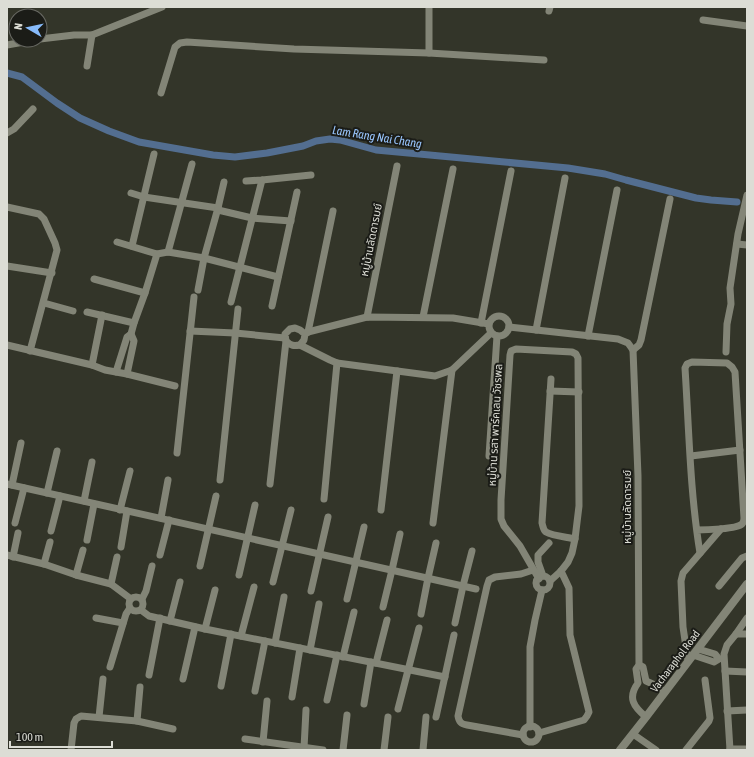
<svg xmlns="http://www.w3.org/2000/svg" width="754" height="757" font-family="'Asap Condensed','Noto Sans Thai',sans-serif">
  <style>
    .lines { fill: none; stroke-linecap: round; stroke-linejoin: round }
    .canal { stroke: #536e90; stroke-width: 7 }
    .minor { stroke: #838577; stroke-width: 7 }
    .tertiary { stroke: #838577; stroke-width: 8 }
    .labels { text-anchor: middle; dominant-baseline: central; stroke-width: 4; stroke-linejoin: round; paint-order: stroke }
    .street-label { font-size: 11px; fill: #dcddd5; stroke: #1b1c17 }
    .water-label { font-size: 12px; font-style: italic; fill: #99c6fe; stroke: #1b1c17 }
  </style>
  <rect width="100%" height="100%" fill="#333529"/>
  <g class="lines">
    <!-- canal -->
    <path class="canal" d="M7,73L22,77L57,103L80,118L109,131L139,142L213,155L235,157L267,153L303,146L316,141L330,139L340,140L376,150L568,168L605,174L626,180L696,198L711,200L737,202"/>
    <!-- minor -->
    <g class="minor">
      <path d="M549,11L550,7"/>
      <path d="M703,20L747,26"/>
      <path d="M40,39L74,35H92L162,7"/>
      <path d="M7,45L35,40"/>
      <path d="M429,53V7"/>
      <path d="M87,66L92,35"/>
      <path d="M161,93L175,47L180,43L187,42L294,49L429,53L544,60"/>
      <path d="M7,133L14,129L33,109"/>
      <path d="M246,181L262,180L311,175"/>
      <path d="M131,193L144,197L218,208"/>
      <path d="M7,207L39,214L44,219L55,243L57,250L30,351"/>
      <path d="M218,210L252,218L291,221"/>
      <path d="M117,242L157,254"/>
      <path d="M737,244L747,245"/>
      <path d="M132,246L154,154"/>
      <path d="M168,252L192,164"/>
      <path d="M7,266L52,273"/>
      <path d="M94,279L145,293"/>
      <path d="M198,290L204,258L218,208L224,182"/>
      <path d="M231,302L262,180"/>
      <path d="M44,303L73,311"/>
      <path d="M272,306L297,192"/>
      <path d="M87,312L134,323"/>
      <circle cx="499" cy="326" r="10"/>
      <path d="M367,317L397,166"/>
      <path d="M423,317L453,169"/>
      <path d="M481,323L511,171"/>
      <path d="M509,327L618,339L628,343L633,350L638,476L639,665L636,669L638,683C627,698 634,707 646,717"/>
      <path d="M295,328L300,330L305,334L304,340L300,345C294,346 291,346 286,341L285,334L290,329Z"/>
      <path d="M536,330L565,178"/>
      <path d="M190,331L235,333L285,338"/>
      <path d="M308,332L333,211"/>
      <path d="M305,334L308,332L367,317L453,318L489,324"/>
      <path d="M588,336L617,190"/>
      <path d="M7,345L92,365L105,370L127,374L175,386"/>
      <path d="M300,345L330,360L337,363L435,376L452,370L491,333"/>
      <path d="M633,350L639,345L641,340L670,199"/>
      <path d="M726,352L727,324L731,304L730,288L738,234L747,195"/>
      <path d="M92,365L102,315"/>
      <path d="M116,372L127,337L131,334L134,323L145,293L157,254L168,252L204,258L278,277"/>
      <path d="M127,374L134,341L131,334"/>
      <path d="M551,379L542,523C543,526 543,530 546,532C553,536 567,537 575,539"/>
      <path d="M550,391L579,392"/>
      <path d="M177,453L194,297"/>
      <path d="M489,456L497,336"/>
      <path d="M691,456L740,450"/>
      <path d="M220,480L238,309"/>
      <path d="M7,484L476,589"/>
      <path d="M270,484L286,341"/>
      <path d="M12,485L21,443"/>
      <path d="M47,493L57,451"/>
      <path d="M324,499L337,363"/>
      <path d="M84,501L92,462"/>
      <path d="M120,510L130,471"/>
      <path d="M381,510L397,371"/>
      <path d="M161,518L168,480"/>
      <path d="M15,523L24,488"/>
      <path d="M433,523L452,370"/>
      <path d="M697,530C705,530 737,529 742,524C743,523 744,520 744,518L735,372L732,367L727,363L692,362L687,364L685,368C689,430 690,492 700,553"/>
      <path d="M51,531L60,496"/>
      <path d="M87,540L94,504"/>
      <path d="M121,547L127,511"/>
      <path d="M7,555L44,564L76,575L111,584L131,599"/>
      <path d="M160,555L169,520"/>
      <path d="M13,557L18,533"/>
      <path d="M44,564L50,542"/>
      <path d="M200,566L216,496"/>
      <path d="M76,575L83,550"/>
      <path d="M239,575L255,505"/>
      <path d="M543,576L538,562V555L549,543"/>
      <circle cx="543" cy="583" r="7"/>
      <path d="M539,579L520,546L504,526L501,519V500L510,355L511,351L516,349L572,352L576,354L578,358L579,506L575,539L572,553L568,562L561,571L550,581"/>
      <path d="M273,582L291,510"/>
      <path d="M111,584L117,557"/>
      <path d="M719,586L742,558L747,556"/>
      <path d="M311,591L328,517"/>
      <circle cx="136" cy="604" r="7"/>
      <path d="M142,599L146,591L152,566"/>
      <path d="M347,599L364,527"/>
      <path d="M383,607L392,570L400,534"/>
      <path d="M141,610L149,616L205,629L445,677"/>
      <path d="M421,614L428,578L436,543"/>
      <path d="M96,618L123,623"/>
      <path d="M170,621L180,582"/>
      <path d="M455,623L463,586L472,551"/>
      <path d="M205,629L215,590"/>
      <path d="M736,634H747"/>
      <path d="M241,636L254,587"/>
      <path d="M275,643L284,597"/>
      <path d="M310,650L319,604"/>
      <path d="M693,655L714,662L719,659L715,654L698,649"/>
      <path d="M343,657L354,612"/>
      <path d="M688,661L683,627L681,581L683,573L721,529"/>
      <path d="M376,663L387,620"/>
      <path d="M639,665L643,667L646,681L655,685L665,692"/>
      <path d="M110,667L126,614L130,608"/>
      <path d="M725,671L747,672"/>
      <path d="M149,675L160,618"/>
      <path d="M183,679L195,627"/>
      <path d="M221,686L231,634"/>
      <path d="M255,691L265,641"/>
      <path d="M292,697L300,648"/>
      <path d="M327,700L337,655"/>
      <path d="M364,704L371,662"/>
      <path d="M398,709L419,628"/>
      <path d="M727,711L747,710"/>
      <path d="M99,717L103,679"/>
      <path d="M436,717L454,635"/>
      <path d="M137,721L140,687"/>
      <circle cx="531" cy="734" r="8"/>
      <path d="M530,727V647L535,620L542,590"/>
      <path d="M539,733L584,720L587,716L589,712L570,635L569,588L561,571"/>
      <path d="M633,734L656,750"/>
      <path d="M523,735L467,725C461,724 459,722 458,716L487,586L489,580L495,577L521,574L533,570"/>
      <path d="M245,739L323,750"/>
      <path d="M263,742L267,701"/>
      <path d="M304,748L306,710"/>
      <path d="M730,749H747"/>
      <path d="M71,750L74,723L76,719L81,716L137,721L173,729"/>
      <path d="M343,750L347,715"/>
      <path d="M384,750L388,717"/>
      <path d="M423,750L426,717"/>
      <path d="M686,750L709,721L710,718L705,680"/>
      <path d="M730,750L724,654L727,645L736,634L747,618"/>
    </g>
    <!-- tertiary -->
    <path class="tertiary" d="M620,750L646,717L747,584"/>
  </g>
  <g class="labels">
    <!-- street labels -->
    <g class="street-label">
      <text transform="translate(371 240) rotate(-79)">หมู่บ้านลัดดารมย์</text>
      <text transform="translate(495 425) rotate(-87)">หมู่บ้าน รสา พาร์คเลน วัชรพล</text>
      <text transform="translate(627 507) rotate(-90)">หมู่บ้านลัดดารมย์</text>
      <text transform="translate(675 661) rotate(-53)">Vacharaphol Road</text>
    </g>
    <!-- water labels -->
    <g class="water-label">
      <text transform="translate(377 137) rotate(9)">Lam Rang Nai Chang</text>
    </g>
  </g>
  <!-- border -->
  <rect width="754" height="757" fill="none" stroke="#dcddd5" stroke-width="16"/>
  <!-- north arrow -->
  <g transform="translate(28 28) rotate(279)"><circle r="19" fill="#1b1c17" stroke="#686963"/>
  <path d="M0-3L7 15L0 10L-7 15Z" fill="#87bbfb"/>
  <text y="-6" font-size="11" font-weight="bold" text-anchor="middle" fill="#dcddd5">N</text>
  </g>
  <!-- scale -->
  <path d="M10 741v6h102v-6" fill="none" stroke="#dcddd5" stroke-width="2"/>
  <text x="16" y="741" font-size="12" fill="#dcddd5" stroke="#1b1c17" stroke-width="3" paint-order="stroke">100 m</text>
</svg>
